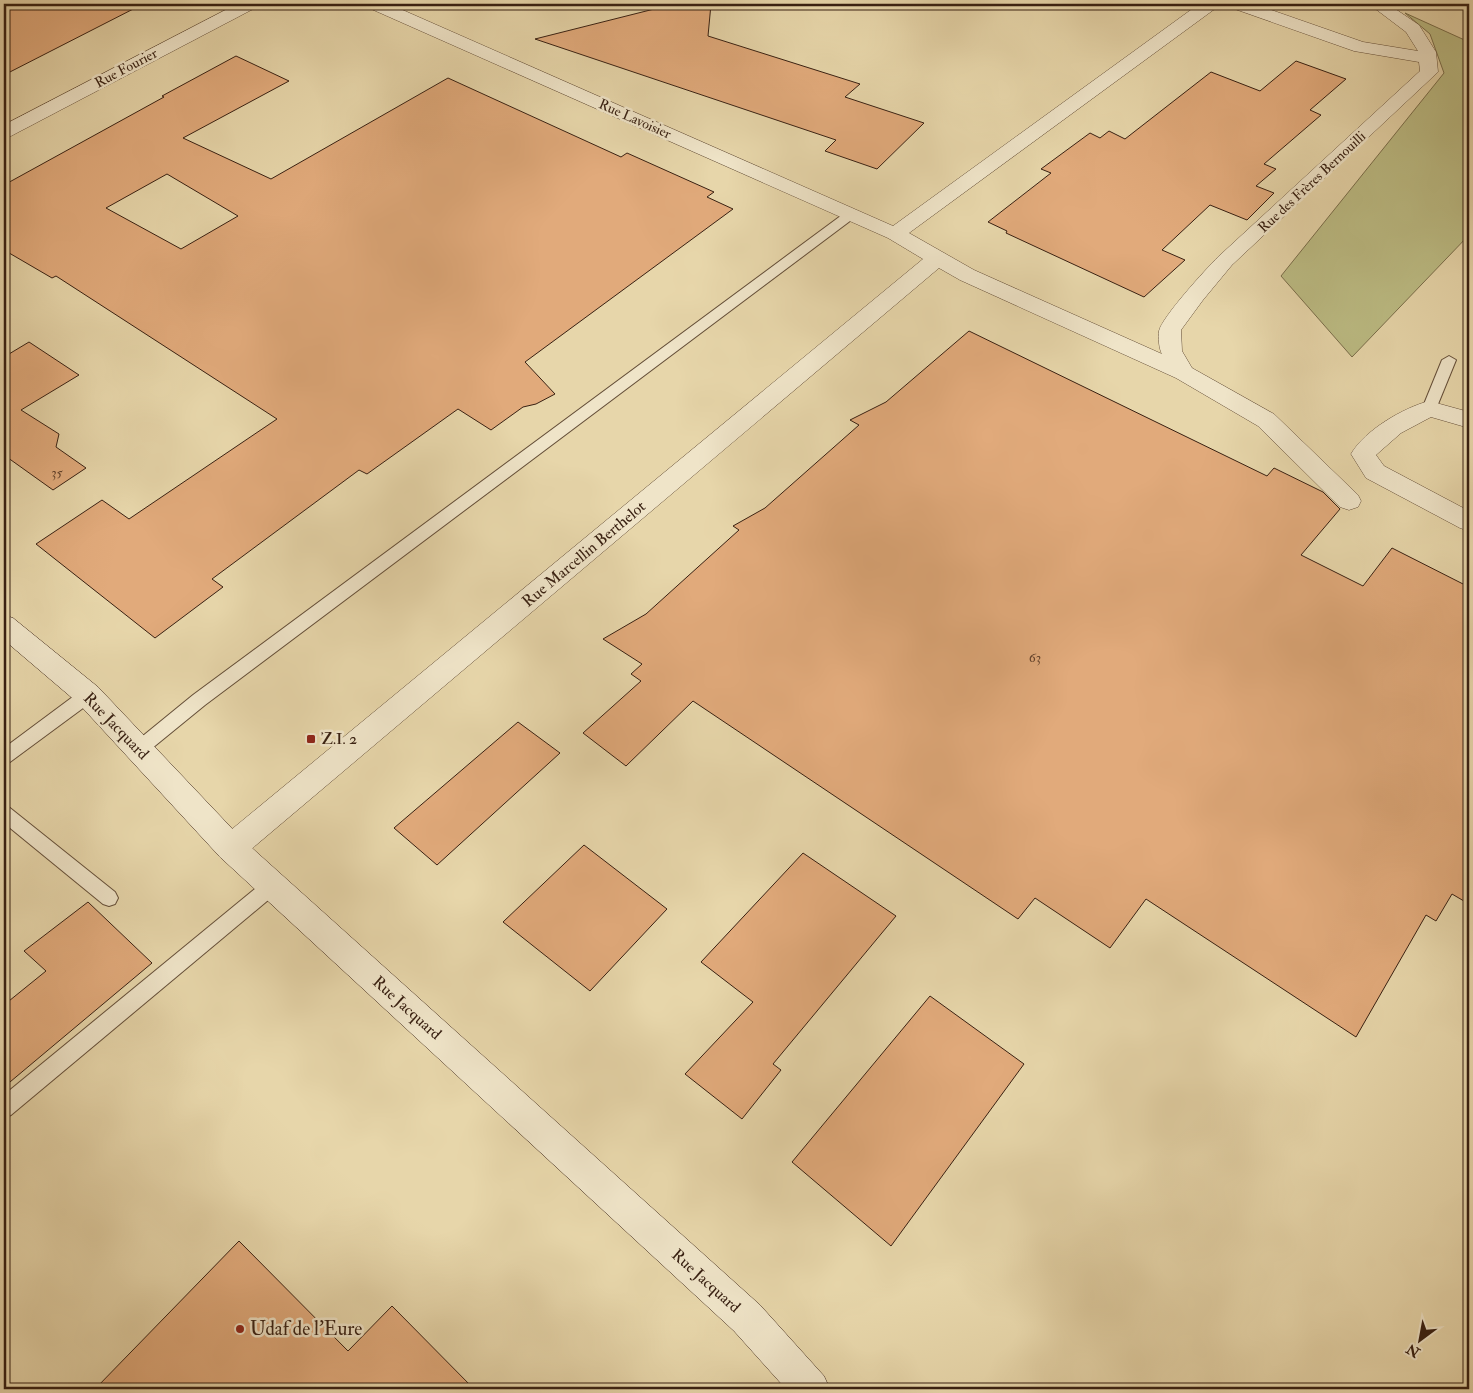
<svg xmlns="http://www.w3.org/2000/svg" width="1473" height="1393" font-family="'IM FELL Double Pica',serif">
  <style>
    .green { fill: #bcbc84; stroke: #7a6e4b }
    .building { fill: #e1aa7b; stroke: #382012; fill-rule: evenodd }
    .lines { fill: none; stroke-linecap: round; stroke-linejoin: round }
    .lane-casing { stroke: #644e38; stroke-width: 2 }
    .street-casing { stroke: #644e38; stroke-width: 1 }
    .secondary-casing { stroke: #382012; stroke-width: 1 }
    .lane { fill: #efe4c8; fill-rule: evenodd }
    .street { fill: #efe4c8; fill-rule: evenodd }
    .secondary { fill: #efe4c8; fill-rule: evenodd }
    .poi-dot { fill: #8f2418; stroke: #efe4c8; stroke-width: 2 }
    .labels { text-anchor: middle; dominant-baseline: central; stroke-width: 5; stroke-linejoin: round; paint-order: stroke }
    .far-street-label { font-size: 14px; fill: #382012; stroke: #efe4c8 }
    .number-label { font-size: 14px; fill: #62422c }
    .street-label { font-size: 16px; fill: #382012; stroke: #efe4c8 }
    .poi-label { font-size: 16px; fill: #382012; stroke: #efe4c8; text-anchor: start }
    .near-poi-label { font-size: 19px; fill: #382012; stroke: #efe4c8; text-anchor: start }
  </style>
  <rect width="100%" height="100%" fill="#e7d6aa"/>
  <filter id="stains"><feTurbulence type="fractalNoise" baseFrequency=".004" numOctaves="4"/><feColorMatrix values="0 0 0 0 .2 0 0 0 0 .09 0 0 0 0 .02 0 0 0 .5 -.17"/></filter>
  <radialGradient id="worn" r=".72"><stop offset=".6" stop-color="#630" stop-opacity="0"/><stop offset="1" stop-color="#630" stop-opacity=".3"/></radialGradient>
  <!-- green -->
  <path class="green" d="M1405,13L1469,42V235L1352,357L1281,276L1444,73L1430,34Z"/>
  <!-- building -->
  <g class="building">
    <path d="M4,4H143L4,75Z"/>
    <path d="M674,4H711L708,36L860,84L845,97L924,123L877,169L825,151L836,140L535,39Z"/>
    <path d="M236,56L289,81L183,138L271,179L448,78L621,157L627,153L714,192L707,197L733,209L525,362L555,394L536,404L523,407L491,430L458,409L367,474L359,470L212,579L223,587L155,638L36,544L102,500L129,519L277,419L56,276L52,278L4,250V185L164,97L162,96ZM167,174L238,216L181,249L106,208Z"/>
    <path d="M1296,61L1346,79L1310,110L1321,115L1264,164L1276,169L1256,186L1274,193L1247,220L1210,205L1162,250L1185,260L1144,297L1006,233L1007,231L988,222L1051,173L1041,169L1090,133L1100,138L1109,131L1125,139L1211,72L1260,91Z"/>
    <path d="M969,331L1267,476L1274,468L1323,492L1340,509L1301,555L1363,586L1392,548L1469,587V904L1452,894L1436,921L1426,915L1356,1037L1146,899L1110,948L1035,898L1018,919L693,701L626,766L583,733L641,681L631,674L642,664L603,639L646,614L739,530L733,526L765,508L859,425L850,420L886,402Z"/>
    <path d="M29,342L79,375L21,410L59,434L56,447L86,468L53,490L4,455V357Z"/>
    <path d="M518,722L560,753L437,865L394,828Z"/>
    <path d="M584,845L667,909L590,991L503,922Z"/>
    <path d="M803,853L896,916L773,1064L781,1070L742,1119L685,1074L753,1002L701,962Z"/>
    <path d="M88,902L152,963L4,1087V1005L46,971L24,951Z"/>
    <path d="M930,996L1024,1064L891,1246L792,1162Z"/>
    <path d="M239,1241L348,1351L392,1306L474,1389H95Z"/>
  </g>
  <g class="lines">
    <!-- lane casing -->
    <g class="lane-casing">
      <g id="lane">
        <path d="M850,211L854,212L856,215L854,218L205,705L145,754L139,756L133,754L131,749L133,744L193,695L846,212Z"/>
        <path d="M1449,356L1456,360L1436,409L1434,412H1424L1422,409L1442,360Z"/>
        <path d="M88,689L94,690L96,695L94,700L10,762L4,764V748L82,690Z"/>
        <path d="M4,806L10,808L115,892L118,898L115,904L109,906L103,904L4,823Z"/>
        <path d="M273,877L279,879L282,885L279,891L11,1115L4,1118V1095L267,879Z"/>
      </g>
    </g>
    <!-- street casing -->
    <g class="street-casing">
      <g id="street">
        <path d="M237,4H257L255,8L11,136L4,138V125Z"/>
        <path d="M367,4H389L893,226L1199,4H1218L1216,8L909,233L974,270L1162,354C1159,349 1158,337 1159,331C1162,317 1206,269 1218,257L1420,71L1419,62L1354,51L1232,8L1230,4H1254L1363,42L1418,51L1406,32L1369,4H1388L1419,25L1436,52L1438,72L1232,265L1203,300L1181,330L1182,351L1192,368L1274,414L1358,495L1361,501L1358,507L1349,510L1340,507L1258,426L1176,378L960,280L939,268L242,857L231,861L220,857L216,848L220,839L923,259L888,238L369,8Z"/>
        <path d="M1429,401L1469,412V428L1431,417L1401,433L1376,455L1384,466L1469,511V531L1460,528L1366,478L1351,454C1365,430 1403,408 1429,401Z"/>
      </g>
    </g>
    <!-- secondary casing -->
    <g class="secondary-casing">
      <path id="secondary" d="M4,615L13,618L98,687L242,839L760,1305L824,1376L830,1389H786L734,1331L220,857L78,703L4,640Z"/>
    </g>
    <!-- lane -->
    <use href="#lane" class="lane"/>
    <!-- street -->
    <use href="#street" class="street"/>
    <!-- secondary -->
    <use href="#secondary" class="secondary"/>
  </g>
  <!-- markers -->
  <g class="poi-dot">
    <rect x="306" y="734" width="10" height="10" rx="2.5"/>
    <circle cx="240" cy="1329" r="5"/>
  </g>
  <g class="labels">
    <!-- far-street labels -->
    <g class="far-street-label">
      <text transform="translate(126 68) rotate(-28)">Rue Fourier</text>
      <text transform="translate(635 119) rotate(24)">Rue Lavoisier</text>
      <text transform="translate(1312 182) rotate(-43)">Rue des Frères Bernouilli</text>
    </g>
    <!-- number labels -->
    <g class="number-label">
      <text x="57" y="472">35</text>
      <text x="1035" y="657">63</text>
    </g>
    <!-- street labels -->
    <g class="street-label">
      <text transform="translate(584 554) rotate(-40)">Rue Marcellin Berthelot</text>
      <text transform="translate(116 726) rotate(46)">Rue Jacquard</text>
      <text transform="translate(407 1008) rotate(42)">Rue Jacquard</text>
      <text transform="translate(706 1281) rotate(42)">Rue Jacquard</text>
    </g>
    <!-- poi labels -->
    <g class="poi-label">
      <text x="321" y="739">Z.I. 2</text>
    </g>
    <!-- near-poi labels -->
    <g class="near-poi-label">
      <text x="250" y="1329">Udaf de l'Eure</text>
    </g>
  </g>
  <!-- margin -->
  <rect width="1473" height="1393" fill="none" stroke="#e7d6aa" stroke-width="20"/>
  <rect x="5" y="5" width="1463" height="1383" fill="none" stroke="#382012" stroke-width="2.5"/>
  <rect x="10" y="10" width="1453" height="1373" fill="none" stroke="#382012"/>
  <!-- north arrow -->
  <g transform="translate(1420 1340) rotate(212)" stroke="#efe4c8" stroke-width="4" paint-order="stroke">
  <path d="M0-4L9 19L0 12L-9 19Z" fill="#382012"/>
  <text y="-8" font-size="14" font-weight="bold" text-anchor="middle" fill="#382012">N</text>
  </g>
  <rect width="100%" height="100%" filter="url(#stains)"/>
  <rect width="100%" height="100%" fill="url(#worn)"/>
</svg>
